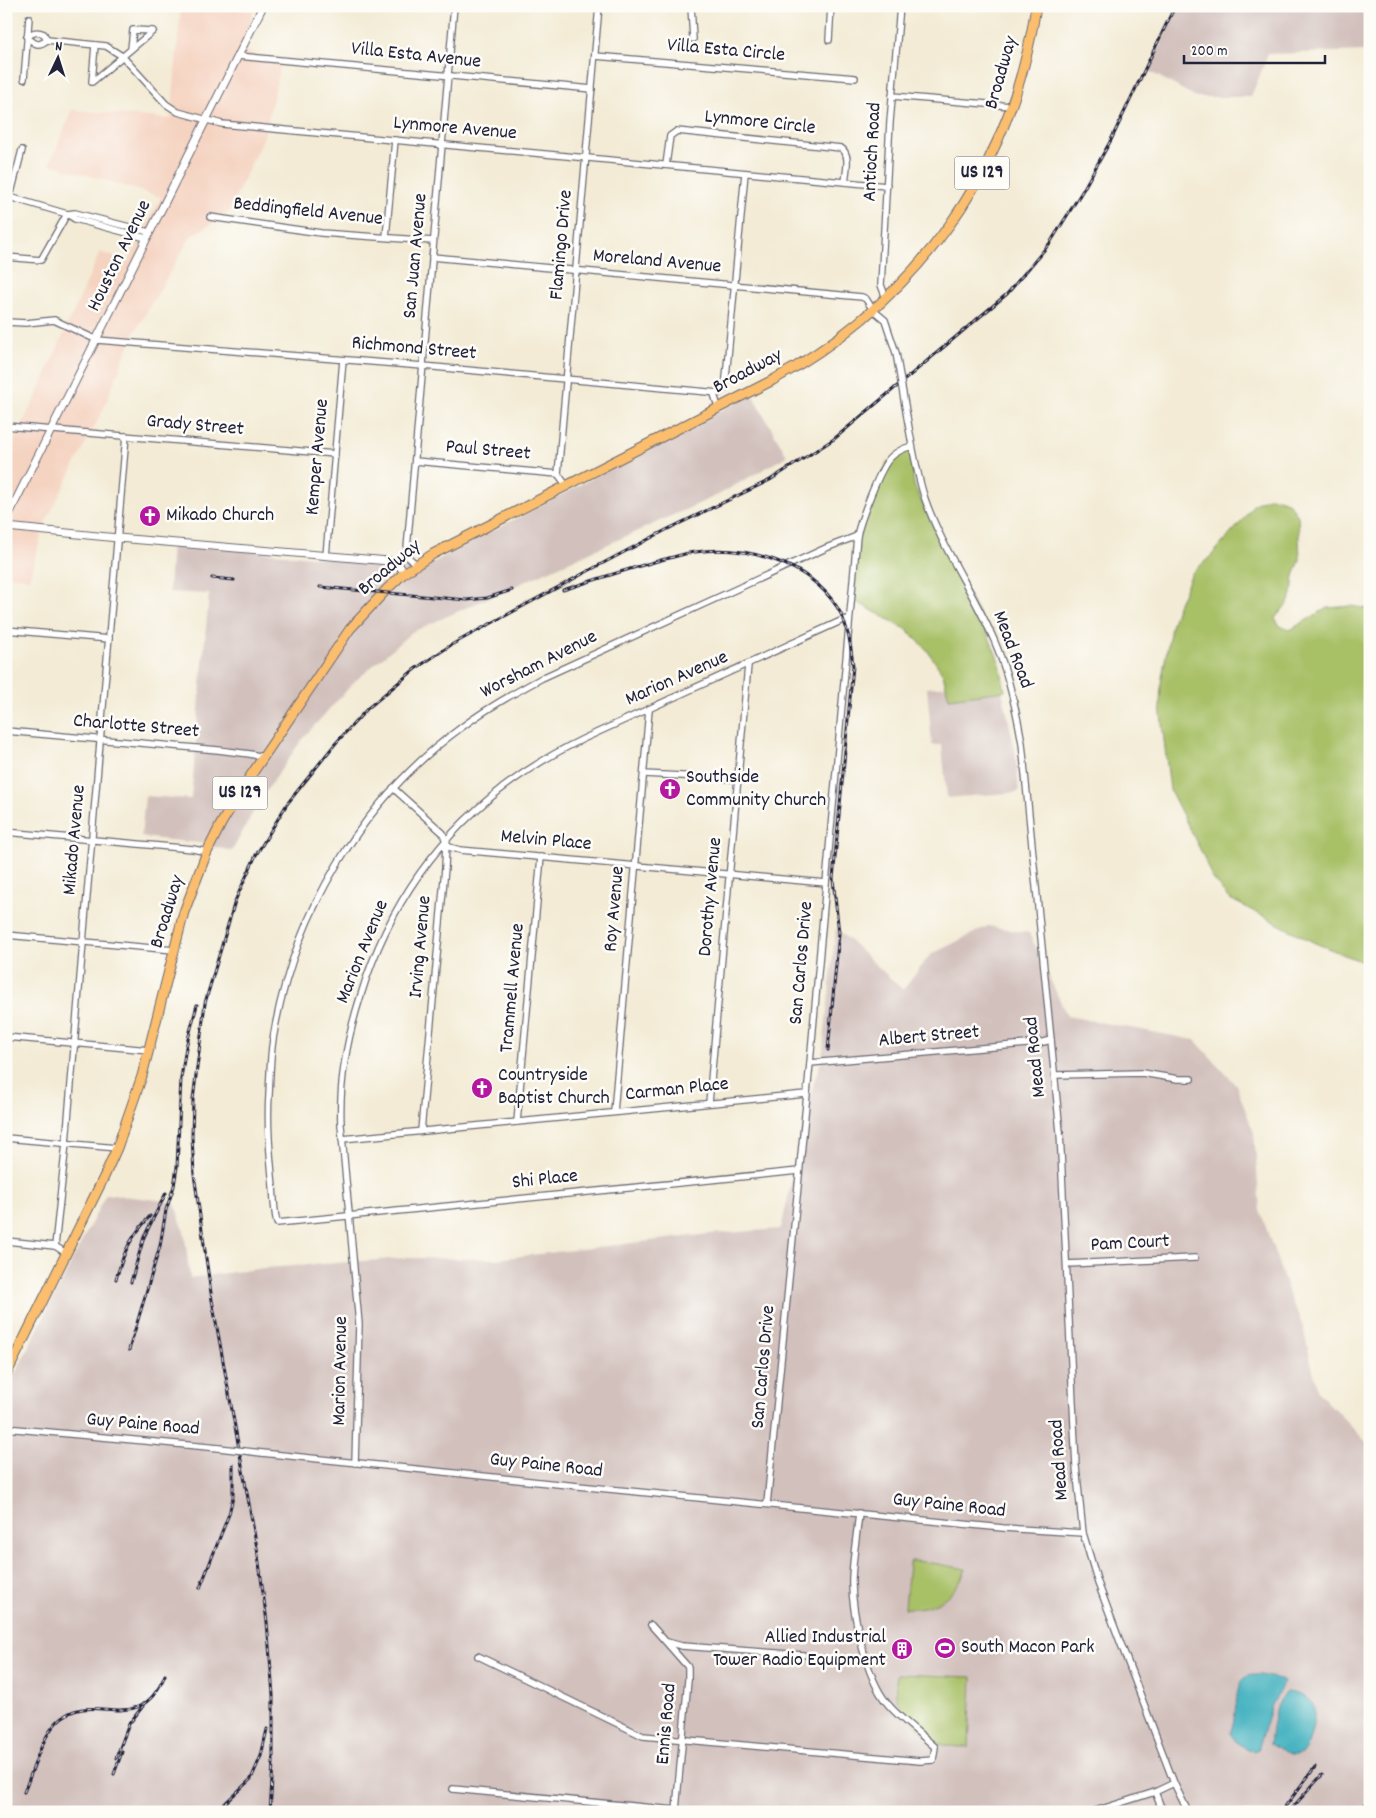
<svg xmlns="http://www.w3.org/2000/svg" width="1376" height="1818" font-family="Dekko,sans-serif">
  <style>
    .built { fill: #f5d3c1 }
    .industrial { fill: #d1c0bc }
    .green { fill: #a8c066; stroke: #657150 }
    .water { fill: #45b2c0; stroke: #346a7e }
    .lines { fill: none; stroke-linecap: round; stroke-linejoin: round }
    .minor-casing { stroke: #6b6871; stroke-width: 8 }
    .tertiary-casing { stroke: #6b6871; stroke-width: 9 }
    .primary-casing { stroke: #6b6871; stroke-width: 11 }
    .minor { stroke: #fff; stroke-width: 5.5 }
    .tertiary { stroke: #fff; stroke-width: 7 }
    .primary { stroke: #fabe6e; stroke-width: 9 }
    .rail-casing { stroke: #22223b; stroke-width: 3 }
    .rail { stroke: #fdfcf7; stroke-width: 1; stroke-dasharray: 4; stroke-linecap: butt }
    .minor-bridge-casing { stroke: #6b6871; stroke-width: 8; stroke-linecap: butt }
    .minor-bridge { stroke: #fff; stroke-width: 5.5 }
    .labels { text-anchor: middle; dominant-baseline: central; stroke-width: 5; stroke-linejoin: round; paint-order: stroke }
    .shield { fill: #fdfcf7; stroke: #646373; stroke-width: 1 }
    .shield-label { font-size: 19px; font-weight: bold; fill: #22223b }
    .street-label { font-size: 20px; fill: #22223b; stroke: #fdfcf7 }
    .poi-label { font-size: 20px; fill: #22223b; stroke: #fdfcf7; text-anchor: start }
  </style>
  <rect width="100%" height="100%" fill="#fdfcf7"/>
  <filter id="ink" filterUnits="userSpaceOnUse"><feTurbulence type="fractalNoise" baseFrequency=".02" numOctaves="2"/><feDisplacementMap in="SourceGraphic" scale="10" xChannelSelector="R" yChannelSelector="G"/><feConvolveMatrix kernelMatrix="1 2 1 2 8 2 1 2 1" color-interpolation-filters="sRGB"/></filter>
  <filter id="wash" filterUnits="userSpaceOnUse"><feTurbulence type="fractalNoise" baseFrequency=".0096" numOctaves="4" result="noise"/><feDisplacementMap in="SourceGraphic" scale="20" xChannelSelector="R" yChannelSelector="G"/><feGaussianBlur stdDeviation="1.12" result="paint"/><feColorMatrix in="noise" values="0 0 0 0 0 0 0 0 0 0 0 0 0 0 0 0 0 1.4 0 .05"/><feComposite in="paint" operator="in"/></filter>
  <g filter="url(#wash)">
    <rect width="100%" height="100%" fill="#f3ebd5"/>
    <!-- built -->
    <path class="built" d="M181,6H212L253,11L246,52L281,63L264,136L228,213L191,236L132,337L103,410L45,523L29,579L6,575V455L36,397L100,252L129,262L161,197L50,164L72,110L171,119Z"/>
    <!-- industrial -->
    <g class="industrial">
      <path d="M1178,6H1370V41L1368,51L1268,54L1251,97H1196L1149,71Z"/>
      <path d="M752,394L787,456L718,495L412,632L355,681L303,738L258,803L232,851L198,843L141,837L145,796L191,799L209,594L169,592L172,543L422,568Z"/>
      <path d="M999,677L1015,750L1019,792L947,798L942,745H932L927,688L948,686Z"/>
      <path d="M988,926L1029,933L1067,1016L1195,1040L1236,1085L1254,1133L1260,1210L1290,1297L1302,1323L1318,1392L1370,1446V1812H6V1392L106,1194L174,1202L184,1231L190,1278L265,1268L406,1258L496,1259L710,1234L781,1229L813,1085L822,1059L836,928L903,990L930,955Z"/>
    </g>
    <!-- green -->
    <g class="green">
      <path d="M910,447L914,485L931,521L982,620L1000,664L1005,691L949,698L943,674L927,650L906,629L851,599L857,534L887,463Z"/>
      <path d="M1270,497L1288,502L1298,516L1300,560L1294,576L1292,594L1288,603L1275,618L1280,626L1290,630L1327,608L1351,606L1370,609V965L1315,943L1228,898L1211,876L1203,855L1170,790L1160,706L1161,683L1171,627L1176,610L1192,573L1211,556L1242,521L1254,504Z"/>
      <path d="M911,1561L926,1562L966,1569C955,1596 935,1610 905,1608L909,1564Z"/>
      <path d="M897,1674L972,1677L969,1747C958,1747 944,1747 934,1741C927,1737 903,1712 899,1704C894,1695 896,1683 897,1674Z"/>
    </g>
    <!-- water -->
    <g class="water">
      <path d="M1260,1675L1280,1679L1284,1682L1272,1705L1258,1750L1254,1752L1237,1743L1230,1733C1237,1719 1235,1691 1241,1681C1246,1675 1253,1675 1260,1675Z"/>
      <path d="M1286,1692C1294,1692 1309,1697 1313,1705C1317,1712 1310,1744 1305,1750C1302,1754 1295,1756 1291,1755C1283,1754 1277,1747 1270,1744C1272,1727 1274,1705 1286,1692Z"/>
    </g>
  </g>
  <g filter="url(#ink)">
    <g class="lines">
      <!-- minor casing -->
      <g class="minor-casing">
        <g id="minor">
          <path d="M691,6L693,39"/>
          <path d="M47,40L44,34C37,31 33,32 27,37C35,44 38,47 47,40L106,46L122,56L166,104L178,112L222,124L887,186"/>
          <path d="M829,40L831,6"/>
          <path d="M95,45L92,82L153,31L133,30L131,49"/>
          <path d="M238,56L592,89"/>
          <path d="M595,56L855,78"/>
          <path d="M24,79L29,18"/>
          <path d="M892,96L1011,106"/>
          <path d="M666,165L670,136L677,131L841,148C851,154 846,172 845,182"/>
          <path d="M6,196L67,214L75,219L146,238"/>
          <path d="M10,197L22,150"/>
          <path d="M67,214L75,213L149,232"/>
          <path d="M210,217L321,233L433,241"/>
          <path d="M386,237L395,140"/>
          <path d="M6,257L41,260L67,214"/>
          <path d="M432,257L862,297L866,299L873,310L885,320L896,353"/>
          <path d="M886,298L881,285L890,122L900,6"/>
          <path d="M6,322L26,323L54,320L97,340L423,366L719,393L725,388L745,173"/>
          <path d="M714,394L718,407"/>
          <path d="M907,417C912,444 916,472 925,499C942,548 973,592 994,640C1008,672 1016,708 1022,743L1060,1132L1076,1466L1083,1533L1098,1583L1116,1631L1174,1783L1188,1812"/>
          <path d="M6,426L335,454"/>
          <path d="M415,461L558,474"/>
          <path d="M566,485L558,474L599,6"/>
          <path d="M326,556L343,360"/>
          <path d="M417,565L408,557L407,549L454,6"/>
          <path d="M6,630L109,639"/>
          <path d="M6,731L218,750L250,754L263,757"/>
          <path d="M644,774L738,779"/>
          <path d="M393,788L443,833L446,842L445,868L421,1131"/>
          <path d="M6,832L193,849L207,852"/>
          <path d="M446,842L449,847L460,850L826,883"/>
          <path d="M6,935L174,950"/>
          <path d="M6,1037L149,1050"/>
          <path d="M810,1063L1039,1043L1051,1040"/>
          <path d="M1055,1075L1142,1073L1178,1079H1191"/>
          <path d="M709,1103L748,665"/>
          <path d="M614,1112L649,710"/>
          <path d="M517,1122L541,857"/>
          <path d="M6,1138L117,1148"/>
          <path d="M342,1139L806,1094"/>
          <path d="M799,1171L277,1223C274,1211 274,1198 273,1186C270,1155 267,1126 269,1095C270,1076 270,1058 273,1039C293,916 361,800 462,727C487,708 514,693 542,678L826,548L857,536"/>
          <path d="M6,1241L55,1246L66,1253"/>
          <path d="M55,1246L66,1143L126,436"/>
          <path d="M1067,1264L1195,1258"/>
          <path d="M6,1428L219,1448"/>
          <path d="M262,1453L558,1484L1003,1528L1083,1533"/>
          <path d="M355,1463L359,1324L341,1125C339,1082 347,1039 360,998C396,878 471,793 583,739L843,620L849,619"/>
          <path d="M767,1504L810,1063L857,536C860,521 881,465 891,457C897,451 905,448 912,446"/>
          <path d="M651,1625L688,1667V1680L676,1810"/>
          <path d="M667,1642L682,1646L803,1655"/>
          <path d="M478,1656L643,1736L920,1761L933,1760L935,1747C920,1733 900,1719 887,1703C866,1678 851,1611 852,1578C853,1556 857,1534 859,1513"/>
          <path d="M453,1789L696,1812"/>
          <path d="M1155,1792L1163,1812"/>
          <path d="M1092,1812L1155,1792L1174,1783"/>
        </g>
      </g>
      <!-- tertiary casing -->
      <g class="tertiary-casing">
        <g id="tertiary">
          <path d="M6,520L263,6"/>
          <path d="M6,527L118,538L389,561L399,565L404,573"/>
        </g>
      </g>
      <!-- primary casing -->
      <g class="primary-casing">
        <path id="primary" d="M6,1375L104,1177L117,1148L142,1076L184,912L207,852L221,824L241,790L350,629L387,589L404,573L433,554L773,380C917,300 1012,171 1036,6"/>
      </g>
      <!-- minor -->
      <use href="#minor" class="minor"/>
      <!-- tertiary -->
      <use href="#tertiary" class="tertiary"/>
      <!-- primary -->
      <use href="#primary" class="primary"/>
      <!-- rail casing -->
      <g class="rail-casing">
        <g id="rail">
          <path d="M212,578L234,580"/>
          <path d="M320,587L467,600L487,598L512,590"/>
          <path d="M563,590C597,579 631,568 665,559C675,557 685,553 695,552C746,545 808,562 837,607C848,624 851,646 853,666L833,879L839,933L828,1050"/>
          <path d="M116,1279C125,1249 129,1240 150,1216"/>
          <path d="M131,1282L144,1237L166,1193"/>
          <path d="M129,1350L160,1246L166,1210L174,1186L177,1167L181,1078L186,1047L197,1005"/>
          <path d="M200,1588L229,1514L233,1497V1465"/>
          <path d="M116,1758L129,1724L143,1706"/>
          <path d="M114,1774L122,1752"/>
          <path d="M24,1792C33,1771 41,1738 57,1722C92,1686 138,1741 165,1675"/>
          <path d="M224,1804L251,1779L261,1756L267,1729"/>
          <path d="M1292,1808L1322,1775"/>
          <path d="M270,1812L273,1763V1695L267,1622L257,1548L212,1300L194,1174L192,1137L193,1100L205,1003L235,901L256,855L287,804L335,744L368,708L415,669L451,645L590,570L666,530L770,480L834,439L1007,294L1050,243L1083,190L1111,140L1175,6"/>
          <path d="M1281,1812L1315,1767"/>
          <path d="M1359,1812L1370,1799"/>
        </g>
      </g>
      <!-- rail -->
      <use href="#rail" class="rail"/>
      <!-- minor-bridge casing -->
      <g class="minor-bridge-casing">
        <g id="minor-bridge">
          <path d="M896,353L907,417"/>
          <path d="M219,1448L262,1453"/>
        </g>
      </g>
      <!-- minor-bridge -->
      <use href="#minor-bridge" class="minor-bridge"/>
    </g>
  </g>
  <!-- icons -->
  <defs>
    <g id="church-disc" transform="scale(1.125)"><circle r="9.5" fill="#b5179e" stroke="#fdfcf7"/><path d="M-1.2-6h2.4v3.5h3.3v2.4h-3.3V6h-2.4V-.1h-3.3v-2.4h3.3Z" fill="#fff"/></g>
    <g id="stadium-disc" transform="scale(1.125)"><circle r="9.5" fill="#b5179e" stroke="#fdfcf7"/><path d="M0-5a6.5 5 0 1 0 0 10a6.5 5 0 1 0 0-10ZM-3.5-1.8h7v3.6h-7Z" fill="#fff"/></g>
    <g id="building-disc" transform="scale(1.125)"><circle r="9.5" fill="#b5179e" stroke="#fdfcf7"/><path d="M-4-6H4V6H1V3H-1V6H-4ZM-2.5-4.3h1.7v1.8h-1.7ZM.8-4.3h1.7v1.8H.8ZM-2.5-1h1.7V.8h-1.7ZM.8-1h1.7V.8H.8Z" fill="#fff"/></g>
  </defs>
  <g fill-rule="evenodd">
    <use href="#church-disc" x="150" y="516"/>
    <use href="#church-disc" x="670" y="789"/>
    <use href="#church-disc" x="482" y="1088"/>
    <use href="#stadium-disc" x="945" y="1648"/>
    <use href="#building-disc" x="902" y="1649"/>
  </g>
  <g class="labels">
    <!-- shield labels -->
    <g class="shield">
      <rect x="954.5" y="156.5" width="55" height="33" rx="4"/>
      <rect x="212.5" y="776.5" width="55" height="33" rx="4"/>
    </g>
    <g class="shield-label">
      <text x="982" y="173">US 129</text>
      <text x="240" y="793">US 129</text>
    </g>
    <!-- street labels -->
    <g class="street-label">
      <text transform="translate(726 51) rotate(5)">Villa Esta Circle</text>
      <text transform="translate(416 56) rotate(6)">Villa Esta Avenue</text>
      <text transform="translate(1002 73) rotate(-74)">Broadway</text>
      <text transform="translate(760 123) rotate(6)">Lynmore Circle</text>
      <text transform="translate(455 129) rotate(5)">Lynmore Avenue</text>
      <text transform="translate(873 152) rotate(-87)">Antioch Road</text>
      <text transform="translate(308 212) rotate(6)">Beddingfield Avenue</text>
      <text transform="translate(562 245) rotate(-85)">Flamingo Drive</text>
      <text transform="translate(120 256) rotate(-64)">Houston Avenue</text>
      <text transform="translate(416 256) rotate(-85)">San Juan Avenue</text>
      <text transform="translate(657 262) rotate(5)">Moreland Avenue</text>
      <text transform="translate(414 349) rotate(5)">Richmond Street</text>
      <text transform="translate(748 372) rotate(-28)">Broadway</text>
      <text transform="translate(195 426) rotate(5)">Grady Street</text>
      <text transform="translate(488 451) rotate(5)">Paul Street</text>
      <text transform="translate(318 457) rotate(-85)">Kemper Avenue</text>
      <text transform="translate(390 568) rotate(-40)">Broadway</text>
      <text transform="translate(1012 650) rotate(69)">Mead Road</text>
      <text transform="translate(539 665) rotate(-27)">Worsham Avenue</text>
      <text transform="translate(677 679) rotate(-24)">Marion Avenue</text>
      <text transform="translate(136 727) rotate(5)">Charlotte Street</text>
      <text transform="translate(75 840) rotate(-85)">Mikado Avenue</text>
      <text transform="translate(546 841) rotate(5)">Melvin Place</text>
      <text transform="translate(711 897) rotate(-85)">Dorothy Avenue</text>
      <text transform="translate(615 909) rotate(-85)">Roy Avenue</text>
      <text transform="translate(168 912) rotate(-73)">Broadway</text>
      <text transform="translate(421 947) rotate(-85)">Irving Avenue</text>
      <text transform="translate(363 952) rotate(-68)">Marion Avenue</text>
      <text transform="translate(802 963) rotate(-85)">San Carlos Drive</text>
      <text transform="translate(513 988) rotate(-85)">Trammell Avenue</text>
      <text transform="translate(929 1037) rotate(-5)">Albert Street</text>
      <text transform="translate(1036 1057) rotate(-96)">Mead Road</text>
      <text transform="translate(677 1090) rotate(-6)">Carman Place</text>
      <text transform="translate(545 1180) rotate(-6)">Shi Place</text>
      <text transform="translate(1130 1244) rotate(-3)">Pam Court</text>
      <text transform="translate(764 1367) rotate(-85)">San Carlos Drive</text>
      <text transform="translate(341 1371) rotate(-89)">Marion Avenue</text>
      <text transform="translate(143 1425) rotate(5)">Guy Paine Road</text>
      <text transform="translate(1060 1460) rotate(-94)">Mead Road</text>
      <text transform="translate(546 1466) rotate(6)">Guy Paine Road</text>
      <text transform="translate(949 1506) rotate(6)">Guy Paine Road</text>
      <text transform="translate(667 1724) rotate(-85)">Ennis Road</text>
    </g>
    <!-- poi labels -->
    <g class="poi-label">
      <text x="166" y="516">Mikado Church</text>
      <text x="686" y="778">Southside<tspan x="686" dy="23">Community Church</tspan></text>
      <text x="498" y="1076">Countryside<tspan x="498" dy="23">Baptist Church</tspan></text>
      <text x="886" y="1638" text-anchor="end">Allied Industrial<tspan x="886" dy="23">Tower Radio Equipment</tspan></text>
      <text x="961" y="1648">South Macon Park</text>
    </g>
  </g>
  <!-- margin -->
  <rect width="1376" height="1818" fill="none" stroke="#fdfcf7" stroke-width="25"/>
  <!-- north arrow -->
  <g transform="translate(58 58) rotate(4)" stroke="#fdfcf7" stroke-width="4" paint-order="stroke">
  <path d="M0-4L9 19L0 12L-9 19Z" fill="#22223b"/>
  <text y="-8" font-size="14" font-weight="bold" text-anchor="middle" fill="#22223b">N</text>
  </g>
  <!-- scale -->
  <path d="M1184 55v8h141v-8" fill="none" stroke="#22223b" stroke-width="2.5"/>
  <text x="1191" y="55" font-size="15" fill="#22223b" stroke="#fdfcf7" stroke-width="4" paint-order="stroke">200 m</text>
</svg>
